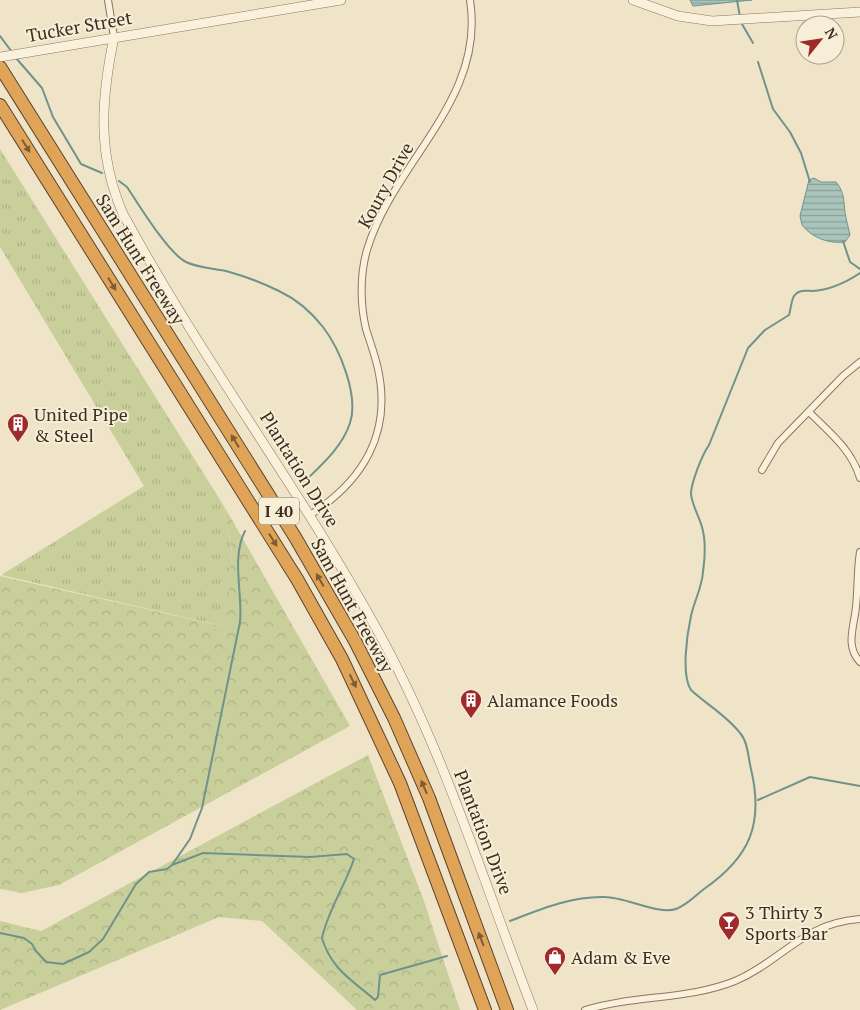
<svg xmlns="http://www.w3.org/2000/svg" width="860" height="1010" font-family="'PT Serif',serif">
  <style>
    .grass { fill: url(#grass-tufts) }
    .forest { fill: url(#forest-crowns) }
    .water { fill: url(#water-rules); stroke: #6f938a }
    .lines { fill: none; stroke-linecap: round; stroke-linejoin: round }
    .stream { stroke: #6f938a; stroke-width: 2 }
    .minor-casing { stroke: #8d765c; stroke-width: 8 }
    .tertiary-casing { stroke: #8d765c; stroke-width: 10 }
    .motorway-casing { stroke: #5b4430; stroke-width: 14 }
    .minor { stroke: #faf1dc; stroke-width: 6 }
    .tertiary { stroke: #faf1dc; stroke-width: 9 }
    .motorway { stroke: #e0a458; stroke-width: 12 }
    .oneway { fill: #7e5d36 }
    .labels { text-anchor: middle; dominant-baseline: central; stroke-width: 4; stroke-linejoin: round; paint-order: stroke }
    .shield { fill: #f7eed8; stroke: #756857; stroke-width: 1 }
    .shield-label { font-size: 16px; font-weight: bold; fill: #3d2e20 }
    .street-label { font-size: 18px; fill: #3d2e20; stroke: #f7eed8 }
    .poi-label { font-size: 18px; fill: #3d2e20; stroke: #f7eed8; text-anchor: start }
  </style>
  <defs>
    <pattern id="grass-tufts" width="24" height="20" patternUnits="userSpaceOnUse" patternTransform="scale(1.25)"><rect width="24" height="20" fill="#c9cf9b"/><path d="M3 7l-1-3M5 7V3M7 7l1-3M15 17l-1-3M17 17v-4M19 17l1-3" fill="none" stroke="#aeb285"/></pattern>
    <pattern id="forest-crowns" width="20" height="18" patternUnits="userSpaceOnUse" patternTransform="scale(1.25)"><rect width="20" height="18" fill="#c9cf9b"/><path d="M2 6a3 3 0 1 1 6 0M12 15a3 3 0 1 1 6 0" fill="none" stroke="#aeb285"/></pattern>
    <pattern id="water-rules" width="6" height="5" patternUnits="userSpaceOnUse" patternTransform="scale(1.25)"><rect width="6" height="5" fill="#a9c4bc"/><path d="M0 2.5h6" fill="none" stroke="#8ba098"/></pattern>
  </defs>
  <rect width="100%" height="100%" fill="#f0e4c8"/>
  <!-- grass -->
  <path class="grass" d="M0,149L224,506L232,552L227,627L1,575L144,486L0,247Z"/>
  <!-- forest -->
  <g class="forest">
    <path d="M224,506L350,726L59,885L22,893L0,889V576L226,627L232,552Z"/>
    <path d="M368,755L424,901L460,1010H357L262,921L219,917L0,1010V921L41,931Z"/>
  </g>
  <!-- water -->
  <g class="water">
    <path d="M690,0H752L693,6Z"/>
    <path d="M814,178L821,182H836C846,193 843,205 846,218C847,224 849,229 850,235L845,242C829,244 812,238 802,225L800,216L809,180Z"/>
  </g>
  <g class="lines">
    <!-- stream -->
    <g class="stream">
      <path d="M737,0L740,17"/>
      <path d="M742,24L753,43"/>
      <path d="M0,36L12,52"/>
      <path d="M16,58L42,88L53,117L81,164L102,173"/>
      <path d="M758,62L773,109L790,132L801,153L810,182"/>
      <path d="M119,181L127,187C139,205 168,253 186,262C198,268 213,268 226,271C244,276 263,283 279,291C296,299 312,313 323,327C340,349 359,396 350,423C342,448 319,467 301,485"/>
      <path d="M843,241L850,262L860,269"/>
      <path d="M758,800L810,777L860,786"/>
      <path d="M172,865L190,839L202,808L240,622C243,594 231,558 245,531"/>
      <path d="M510,921C541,909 572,896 605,897C625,897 659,915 676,909C687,905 695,896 704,889C750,857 764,824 751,769C748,757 748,742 740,733C727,716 706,704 691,690C681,675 687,634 691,616C694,601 702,588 703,572C705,558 706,541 702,527C699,516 692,505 691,494C691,483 702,455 709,445L748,348L765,330L789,315C791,309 791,301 794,296C799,289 805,291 812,291C830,290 845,283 860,273"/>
      <path d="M0,933L24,938L32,944L36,951L46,962L63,964L89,952L103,939L136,884L149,872L167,869L172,865L203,853L310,857L347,854L354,859C345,886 328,910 322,938C331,969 352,980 375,1000L378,997L380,975L447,956"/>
    </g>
    <!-- minor casing -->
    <g class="minor-casing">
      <g id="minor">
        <path d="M108,0L114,37"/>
        <path d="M809,412C829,432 852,450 860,478"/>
        <path d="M762,470L778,443L843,376L860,362"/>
        <path d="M310,515C363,481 392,433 378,369C375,355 370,342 366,329C360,304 360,274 367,250C393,162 486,100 470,0"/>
        <path d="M860,552C857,570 858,589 856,607C854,627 845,646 860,662"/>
        <path d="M585,1010C634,995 688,1000 735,981C782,961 803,923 860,919"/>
      </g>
    </g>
    <!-- tertiary casing -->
    <g class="tertiary-casing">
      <g id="tertiary">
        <path d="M633,0L678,16L712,21L860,12"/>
        <path d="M114,37C101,100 97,154 123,214C200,356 297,485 375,626C443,747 483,881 533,1010"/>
        <path d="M0,57L341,0"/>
      </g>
    </g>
    <!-- motorway casing -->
    <g class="motorway-casing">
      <g id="motorway">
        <path d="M0,67L295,537L355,641L394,718L429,798L507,1010"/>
        <path d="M0,105L297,579L342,659L400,783L485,1010"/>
      </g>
    </g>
    <!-- minor -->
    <use href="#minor" class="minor"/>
    <!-- tertiary -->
    <use href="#tertiary" class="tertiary"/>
    <!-- motorway -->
    <use href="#motorway" class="motorway"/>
  </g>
  <!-- one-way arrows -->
  <defs><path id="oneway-solid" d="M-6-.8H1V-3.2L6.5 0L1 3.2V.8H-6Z" transform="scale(1.25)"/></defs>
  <g class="oneway">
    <use href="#oneway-solid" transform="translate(26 146) rotate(58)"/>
    <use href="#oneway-solid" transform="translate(112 284) rotate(58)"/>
    <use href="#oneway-solid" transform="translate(235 441) rotate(-122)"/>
    <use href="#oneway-solid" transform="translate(273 540) rotate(58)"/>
    <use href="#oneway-solid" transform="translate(320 580) rotate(-120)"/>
    <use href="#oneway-solid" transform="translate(353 681) rotate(64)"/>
    <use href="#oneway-solid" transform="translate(424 787) rotate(-113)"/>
    <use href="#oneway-solid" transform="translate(481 939) rotate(-111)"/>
  </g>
  <!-- icons -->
  <defs>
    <g id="building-pin" transform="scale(1.125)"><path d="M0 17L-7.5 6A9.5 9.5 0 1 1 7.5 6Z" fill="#9e2a2b" stroke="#f7eed8"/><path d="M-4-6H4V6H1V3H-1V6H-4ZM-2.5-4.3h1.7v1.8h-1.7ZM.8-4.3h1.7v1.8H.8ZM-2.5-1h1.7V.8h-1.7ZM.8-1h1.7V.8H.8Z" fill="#fff"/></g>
    <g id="bar-pin" transform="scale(1.125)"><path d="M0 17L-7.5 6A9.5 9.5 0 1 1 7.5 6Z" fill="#9e2a2b" stroke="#f7eed8"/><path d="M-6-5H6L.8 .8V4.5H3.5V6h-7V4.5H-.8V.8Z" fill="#fff"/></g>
    <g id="shop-pin" transform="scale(1.125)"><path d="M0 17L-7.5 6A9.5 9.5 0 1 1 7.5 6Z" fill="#9e2a2b" stroke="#f7eed8"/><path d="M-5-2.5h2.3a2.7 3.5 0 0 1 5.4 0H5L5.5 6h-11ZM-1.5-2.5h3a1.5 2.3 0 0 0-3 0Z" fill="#fff"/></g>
  </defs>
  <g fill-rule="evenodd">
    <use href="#building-pin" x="18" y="424"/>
    <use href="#building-pin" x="471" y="700"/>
    <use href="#bar-pin" x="729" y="922"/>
    <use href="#shop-pin" x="555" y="957"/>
  </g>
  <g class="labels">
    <!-- shield labels -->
    <rect class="shield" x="259" y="497.5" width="40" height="27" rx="4"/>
    <g class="shield-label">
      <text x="279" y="511">I 40</text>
    </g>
    <!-- street labels -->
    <g class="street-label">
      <text transform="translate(79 26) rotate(-10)">Tucker Street</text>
      <text transform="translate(385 185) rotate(-61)">Koury Drive</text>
      <text transform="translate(141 259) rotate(58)">Sam Hunt Freeway</text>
      <text transform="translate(300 469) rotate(58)">Plantation Drive</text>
      <text transform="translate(353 605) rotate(61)">Sam Hunt Freeway</text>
      <text transform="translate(484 832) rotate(69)">Plantation Drive</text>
    </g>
    <!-- poi labels -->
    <g class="poi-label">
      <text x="34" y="414">United Pipe<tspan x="34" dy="21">&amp; Steel</tspan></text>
      <text x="487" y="700">Alamance Foods</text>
      <text x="745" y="912">3 Thirty 3<tspan x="745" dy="21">Sports Bar</tspan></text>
      <text x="571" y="957">Adam &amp; Eve</text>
    </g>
  </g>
  <!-- north arrow -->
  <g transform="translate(820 40) rotate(60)"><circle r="24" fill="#f7eed8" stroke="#ada18e"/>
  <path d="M0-4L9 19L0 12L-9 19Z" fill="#9e2a2b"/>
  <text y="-8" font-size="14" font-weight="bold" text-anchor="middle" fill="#3d2e20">N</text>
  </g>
</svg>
